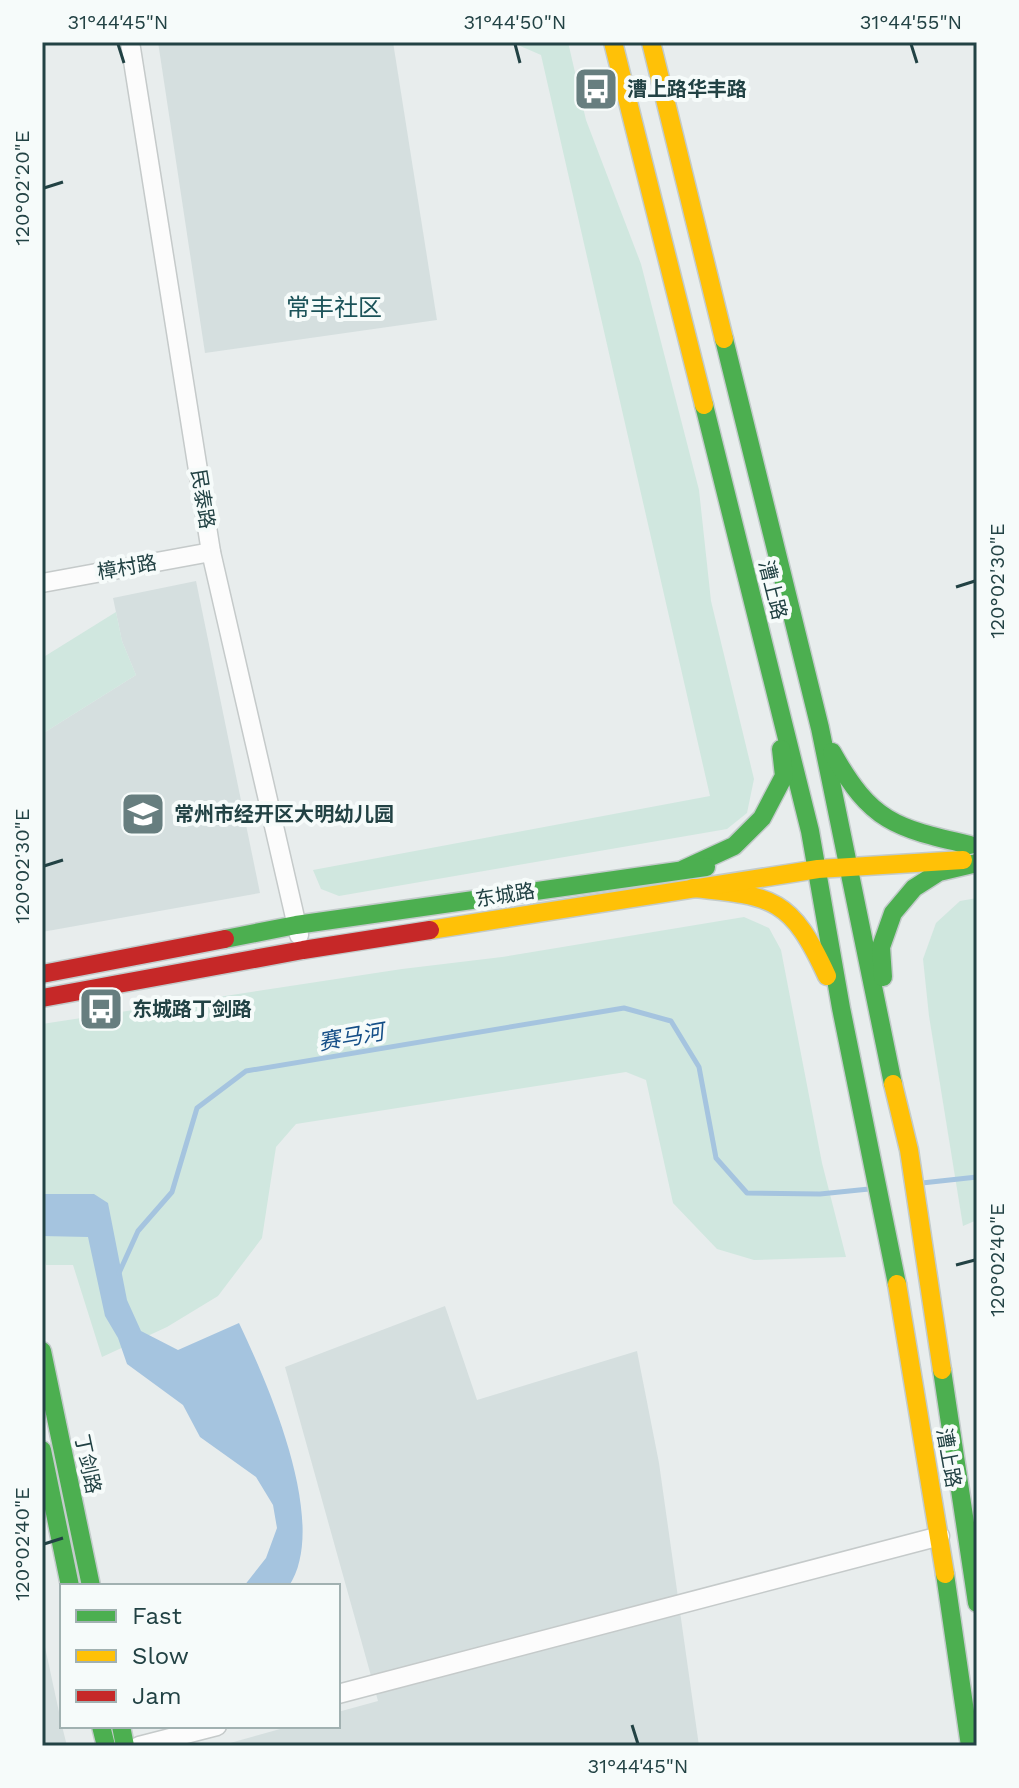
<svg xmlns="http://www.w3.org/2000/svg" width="1019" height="1788" font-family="'Work Sans','Noto Sans SC',sans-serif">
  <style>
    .built { fill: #d5dfdf }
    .green { fill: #d0e7df }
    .water { fill: #a5c4df }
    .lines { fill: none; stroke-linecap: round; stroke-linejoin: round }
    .stream { stroke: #a5c4df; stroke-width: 5 }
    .street-casing { stroke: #c5caca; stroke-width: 21 }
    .fast-casing { stroke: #c3cbcb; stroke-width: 21 }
    .slow-casing { stroke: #c3cbcb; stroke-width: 21 }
    .jam-casing { stroke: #c3cbcb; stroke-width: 21 }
    .street { stroke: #fcfcfc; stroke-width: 18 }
    .fast { stroke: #4caf50; stroke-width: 18 }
    .slow { stroke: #ffc107; stroke-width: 18 }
    .jam { stroke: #c62828; stroke-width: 18 }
    .ticks { fill: none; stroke: #224244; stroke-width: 3 }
    .labels { text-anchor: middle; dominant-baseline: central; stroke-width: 8; stroke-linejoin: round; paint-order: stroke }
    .poi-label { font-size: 20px; font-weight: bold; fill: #224244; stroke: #f6fbfa; text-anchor: start }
    .street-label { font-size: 20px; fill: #224244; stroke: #f6fbfa }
    .water-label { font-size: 22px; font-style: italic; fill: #144e87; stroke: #f6fbfa }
    .quarter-label { font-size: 24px; fill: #1b5359; stroke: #f6fbfa }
    .neatline { fill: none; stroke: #224244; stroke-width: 3 }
    .ticks-label { font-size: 20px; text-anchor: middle; fill: #224244 }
  </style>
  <rect width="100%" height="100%" fill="#e8eded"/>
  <!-- built -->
  <g class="built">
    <path d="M158,42H393L437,320L205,353Z"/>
    <path d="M196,581L260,893L42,932V734L136,675L122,641L113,598Z"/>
    <path d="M445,1306L477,1400L637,1351L659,1463L699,1746L223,1745L291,1726H338V1712L378,1701L285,1367Z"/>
    <path d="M42,1633L62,1726L67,1746H42Z"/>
  </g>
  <!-- green -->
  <g class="green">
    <path d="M511,42H568L586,120L641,264L699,490L711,601L754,779L747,813L727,829L339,896L321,889L313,870L710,796L541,55Z"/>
    <path d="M116,612L122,641L136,675L42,734V658Z"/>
    <path d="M977,898V1220L963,1226L929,1016L923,959L936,923L960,901Z"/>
    <path d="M744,917L769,928L781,950L822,1163L846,1257L754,1260L717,1249L673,1203L646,1080L626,1072L296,1124L276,1147L262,1238L218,1296L167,1327L102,1357L73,1265H46L42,1248V1024L402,969L502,957Z"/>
  </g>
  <!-- water -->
  <path class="water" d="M42,1194H94L108,1203L127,1300L141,1331L178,1350L239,1323C268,1384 330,1524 289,1586H244L266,1558L277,1528L273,1505L256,1477L200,1437L183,1405L127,1364L118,1338L105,1316L88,1237L42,1236Z"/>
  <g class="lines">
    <!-- stream -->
    <g class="stream">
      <path d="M922,1183L977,1177"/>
      <path d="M119,1273L138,1231L172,1192L197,1108L246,1071L624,1008L671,1021L699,1067L716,1158L747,1193L820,1194L869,1189"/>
    </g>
    <!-- street casing -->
    <g class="street-casing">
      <g id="street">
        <path d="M130,42L211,552L299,935"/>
        <path d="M42,583L211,552"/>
        <path d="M338,1694L940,1536"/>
        <path d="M139,1746L217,1726"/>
      </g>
    </g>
    <!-- fast casing -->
    <g class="fast-casing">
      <g id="fast">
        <path d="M724,339L820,728L893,1084"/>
        <path d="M704,405L810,831L841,1008L897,1284"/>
        <path d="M832,752C871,822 895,828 970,845"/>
        <path d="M684,869L734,846L762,818L784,776L781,749"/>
        <path d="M225,939L296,925L706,867"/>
        <path d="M883,977L881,947L893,913L914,888L939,872L977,863"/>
        <path d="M42,1351L91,1586"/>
        <path d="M942,1370L977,1603"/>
        <path d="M42,1450L70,1586"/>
        <path d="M945,1574L970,1746"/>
        <path d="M101,1726L106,1746"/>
        <path d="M121,1726L125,1746"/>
      </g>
    </g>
    <!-- slow casing -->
    <g class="slow-casing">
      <g id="slow">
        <path d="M613,42L704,405"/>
        <path d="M651,42L724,339"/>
        <path d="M693,888C774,896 791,898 827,976"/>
        <path d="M430,930L818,869L963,860"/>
        <path d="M893,1084L909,1150L942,1370"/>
        <path d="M897,1284L945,1574"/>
      </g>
    </g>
    <!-- jam casing -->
    <g class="jam-casing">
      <g id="jam">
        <path d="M42,974L225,939"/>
        <path d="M42,998L303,950L430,930"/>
      </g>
    </g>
    <!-- street -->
    <use href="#street" class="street"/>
    <!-- fast -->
    <use href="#fast" class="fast"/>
    <!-- slow -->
    <use href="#slow" class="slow"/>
    <!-- jam -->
    <use href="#jam" class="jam"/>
  </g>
  <!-- ticks -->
  <path class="ticks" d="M118,44L124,63M515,44L520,63M911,44L917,63M44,188L63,182M956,587L975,581M44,866L63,860M956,1265L975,1260M44,1544L63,1538M632,1725L638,1744"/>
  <!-- icons -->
  <defs>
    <g id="bus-square" transform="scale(2.3)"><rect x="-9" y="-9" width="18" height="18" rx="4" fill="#677e7f" stroke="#f6fbfa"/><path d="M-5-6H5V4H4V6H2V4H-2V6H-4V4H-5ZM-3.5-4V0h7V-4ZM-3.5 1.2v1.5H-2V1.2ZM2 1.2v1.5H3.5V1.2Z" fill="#fff"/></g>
    <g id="school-square" transform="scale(2.3)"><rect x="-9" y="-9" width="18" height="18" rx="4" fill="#677e7f" stroke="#f6fbfa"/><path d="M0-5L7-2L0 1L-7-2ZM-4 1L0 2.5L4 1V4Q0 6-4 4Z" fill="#fff"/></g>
  </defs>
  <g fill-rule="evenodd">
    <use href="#bus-square" x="596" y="89"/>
    <use href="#school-square" x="143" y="814"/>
    <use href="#bus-square" x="101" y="1009"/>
  </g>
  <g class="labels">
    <!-- poi labels -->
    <g class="poi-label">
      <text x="627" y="89">漕上路华丰路</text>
      <text x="174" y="814">常州市经开区大明幼儿园</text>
      <text x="132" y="1009">东城路丁剑路</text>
    </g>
    <!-- street labels -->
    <g class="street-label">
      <text transform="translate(203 499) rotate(81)">民泰路</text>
      <text transform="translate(127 567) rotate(-10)">樟村路</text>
      <text transform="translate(773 590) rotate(76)">漕上路</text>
      <text transform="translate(505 895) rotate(-9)">东城路</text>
      <text transform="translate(949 1458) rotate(80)">漕上路</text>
      <text transform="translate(88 1464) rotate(78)">丁剑路</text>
    </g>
    <!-- water labels -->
    <g class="water-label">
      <text transform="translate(351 1037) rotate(-10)">赛马河</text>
    </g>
    <!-- quarter labels -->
    <g class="quarter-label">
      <text x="334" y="308">常丰社区</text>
    </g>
  </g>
  <!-- border -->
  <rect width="1019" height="1788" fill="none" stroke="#f6fbfa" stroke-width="88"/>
  <!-- legend -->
  <rect x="60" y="1584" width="280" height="144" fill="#f6fbfa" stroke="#a1b1b1" stroke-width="2"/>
  <rect x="76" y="1610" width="40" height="12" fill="#4caf50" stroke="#a1b1b1" stroke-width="2"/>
  <text x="132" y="1624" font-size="24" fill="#224244">Fast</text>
  <rect x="76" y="1650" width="40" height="12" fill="#ffc107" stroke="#a1b1b1" stroke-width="2"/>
  <text x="132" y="1664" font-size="24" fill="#224244">Slow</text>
  <rect x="76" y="1690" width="40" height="12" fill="#c62828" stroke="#a1b1b1" stroke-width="2"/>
  <text x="132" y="1704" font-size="24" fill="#224244">Jam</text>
  <rect x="44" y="44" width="931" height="1700" class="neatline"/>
  <g class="ticks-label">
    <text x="118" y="29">31°44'45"N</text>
    <text x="515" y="29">31°44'50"N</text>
    <text x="911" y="29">31°44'55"N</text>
    <text transform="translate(22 188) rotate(-90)" y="7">120°02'20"E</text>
    <text transform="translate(997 581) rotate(-90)" y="7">120°02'30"E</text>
    <text transform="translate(22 866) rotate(-90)" y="7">120°02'30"E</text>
    <text transform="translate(997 1260) rotate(-90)" y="7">120°02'40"E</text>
    <text transform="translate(22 1544) rotate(-90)" y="7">120°02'40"E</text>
    <text x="638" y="1773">31°44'45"N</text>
  </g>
</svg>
